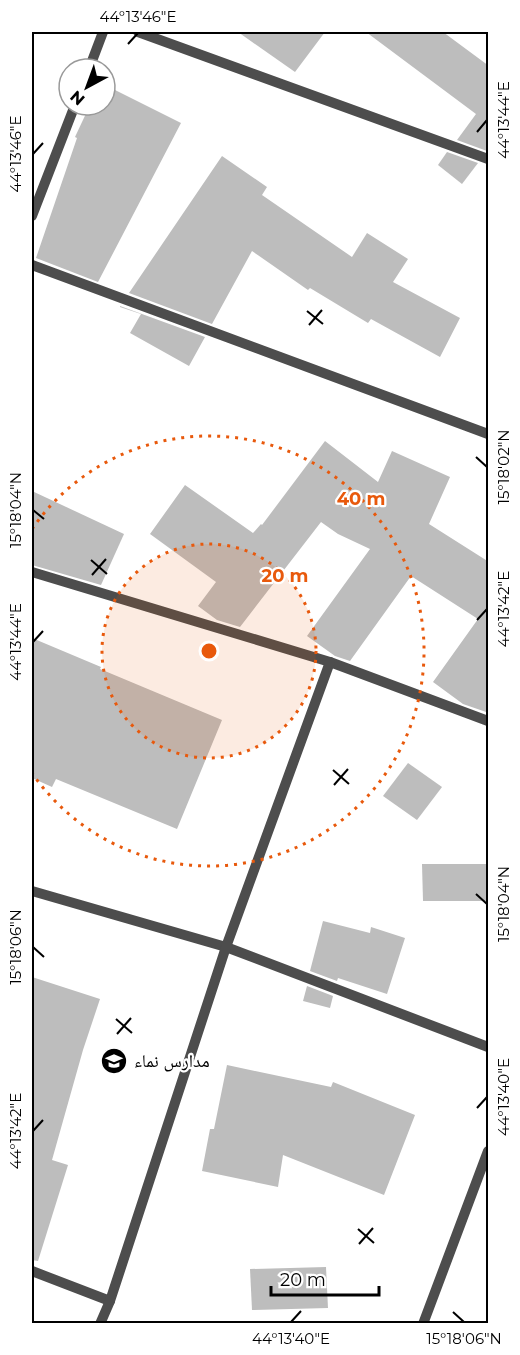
<svg xmlns="http://www.w3.org/2000/svg" width="520" height="1355" font-family="Montserrat,'Noto Naskh Arabic',sans-serif">
  <style>
    .building { fill: #bdbdbd }
    .lines { fill: none; stroke-linecap: round; stroke-linejoin: round }
    .minor { stroke: #4d4d4d; stroke-width: 10 }
    .ticks { fill: none; stroke: #000; stroke-width: 2 }
    .ring { fill: none; stroke: #e8590c; stroke-width: 3; stroke-dasharray: 3 6 }
    .labels { text-anchor: middle; dominant-baseline: central; stroke-width: 4.5; stroke-linejoin: round; paint-order: stroke }
    .poi-label { font-size: 18px; fill: #000; stroke: #fff; text-anchor: start }
    .centre { fill: #e8590c; stroke: #fff; stroke-width: 3 }
    .ring-label { font-size: 18px; text-anchor: middle; font-weight: bold; fill: #e8590c; stroke: #fff; stroke-width: 4.5; stroke-linejoin: round; paint-order: stroke }
    .neatline { fill: none; stroke: #000; stroke-width: 2 }
    .ticks-label { font-size: 15px; text-anchor: middle; fill: #000 }
  </style>
  <rect width="100%" height="100%" fill="#fff"/>
  <!-- building -->
  <g class="building">
    <path d="M238,32H325L295,72Z"/>
    <path d="M366,32H443L489,66V148L487,151L457,140L476,114Z"/>
    <path d="M105,85L181,123L98,282L36,258L77,138L75,137L90,105H105Z"/>
    <path d="M447,152L478,163L462,184L438,165Z"/>
    <path d="M222,156L267,187L262,195L352,257L367,233L408,259L393,282L460,318L440,357L371,319L368,323L310,288L308,290L252,251L212,324L129,293Z"/>
    <path d="M120,306L205,337L189,366L130,333L141,314L120,307Z"/>
    <path d="M325,441L378,482L392,451L450,477L429,524L489,562V713L463,704L433,682L478,619L411,576L350,661L335,656L307,636L370,549L338,534L321,522L240,627L217,620L198,606L216,582L150,534L185,485L253,533L261,524L262,525Z"/>
    <path d="M32,491L124,534L101,585L32,565Z"/>
    <path d="M32,638L101,667L100,669L222,720L177,829L56,779L52,787L32,778Z"/>
    <path d="M408,763L442,787L417,820L383,796Z"/>
    <path d="M422,864H489V901H423Z"/>
    <path d="M323,921L370,933L371,927L405,938L387,994L338,978L337,981L310,971Z"/>
    <path d="M32,977L100,999L83,1050L52,1160L68,1165L38,1261L32,1260Z"/>
    <path d="M307,986L333,996L330,1008L303,1001Z"/>
    <path d="M227,1065L331,1087L333,1082L415,1115L384,1195L283,1155L278,1187L202,1171L210,1129H214Z"/>
    <path d="M326,1267L328,1308L252,1310L250,1269Z"/>
  </g>
  <g class="lines">
    <!-- minor -->
    <g class="minor">
      <path d="M138,32L488,159"/>
      <path d="M89,69L103,32"/>
      <path d="M32,216L75,105"/>
      <path d="M32,265L488,434"/>
      <path d="M32,572L330,662L488,721"/>
      <path d="M32,891L226,947L488,1047"/>
      <path d="M32,1271L110,1301"/>
      <path d="M100,1324L110,1301L226,947L330,662"/>
      <path d="M423,1324L488,1151"/>
    </g>
  </g>
  <!-- ticks -->
  <path class="ticks" d="M128,44L138,33M477,132L487,120M33,154L43,143M307,311L323,324M309,325L322,310M476,457L487,467M33,510L44,519M91,560L107,574M92,575L106,559M477,620L487,609M33,642L43,631M333,770L349,784M334,785L348,769M476,894L487,904M33,947L44,957M116,1019L132,1033M117,1034L131,1018M477,1108L487,1097M33,1131L43,1120M358,1229L374,1243M359,1244L373,1228M453,1312L464,1322M291,1322L301,1311"/>
  <!-- distance rings -->
  <circle cx="209" cy="651" r="107" fill="#e8590c" fill-opacity=".12"/>
  <g class="ring">
    <circle cx="209" cy="651" r="107"/>
    <path d="M32 529A215 215 0 1 1 32 773"/>
  </g>
  <!-- icons -->
  <defs>
    <g id="school-disc" transform="scale(1.35)"><circle r="9.5" fill="#000" stroke="#fff"/><path d="M0-5L7-2L0 1L-7-2ZM-4 1L0 2.5L4 1V4Q0 6-4 4Z" fill="#fff"/></g>
  </defs>
  <g fill-rule="evenodd">
    <use href="#school-disc" x="114" y="1061"/>
  </g>
  <g class="labels">
    <!-- poi labels -->
    <g class="poi-label">
      <text x="134" y="1061">مدارس نماء</text>
    </g>
  </g>
  <circle cx="209" cy="651" r="9" class="centre"/>
  <g class="ring-label">
    <text x="361" y="505">40 m</text>
    <text x="285" y="582">20 m</text>
  </g>
  <!-- border -->
  <rect width="520" height="1355" fill="none" stroke="#ffffff" stroke-width="66"/>
  <!-- north arrow -->
  <g transform="translate(87 87) rotate(221)"><circle r="28" fill="#ffffff" stroke="#999999" stroke-width="1.5"/>
  <path d="M0-4.5L10 22L0 15L-10 22Z" fill="#000000"/>
  <text y="-9" font-size="16" font-weight="bold" text-anchor="middle" fill="#000000">N</text>
  </g>
  <!-- scale -->
  <path d="M271 1286v9h108v-9" fill="none" stroke="#000000" stroke-width="3"/>
  <text x="280" y="1286" font-size="18" fill="#000000" stroke="#ffffff" stroke-width="4.5" paint-order="stroke">20 m</text>
  <rect x="33" y="33" width="454" height="1289" class="neatline"/>
  <g class="ticks-label">
    <text x="138" y="22">44°13'46"E</text>
    <text transform="translate(504 120) rotate(-90)" y="5">44°13'44"E</text>
    <text transform="translate(16 154) rotate(-90)" y="5">44°13'46"E</text>
    <text transform="translate(504 467) rotate(-90)" y="5">15°18'02"N</text>
    <text transform="translate(16 510) rotate(-90)" y="5">15°18'04"N</text>
    <text transform="translate(504 609) rotate(-90)" y="5">44°13'42"E</text>
    <text transform="translate(16 642) rotate(-90)" y="5">44°13'44"E</text>
    <text transform="translate(504 904) rotate(-90)" y="5">15°18'04"N</text>
    <text transform="translate(16 947) rotate(-90)" y="5">15°18'06"N</text>
    <text transform="translate(504 1097) rotate(-90)" y="5">44°13'40"E</text>
    <text transform="translate(16 1131) rotate(-90)" y="5">44°13'42"E</text>
    <text x="291" y="1344">44°13'40"E</text>
    <text x="464" y="1344">15°18'06"N</text>
  </g>
</svg>
